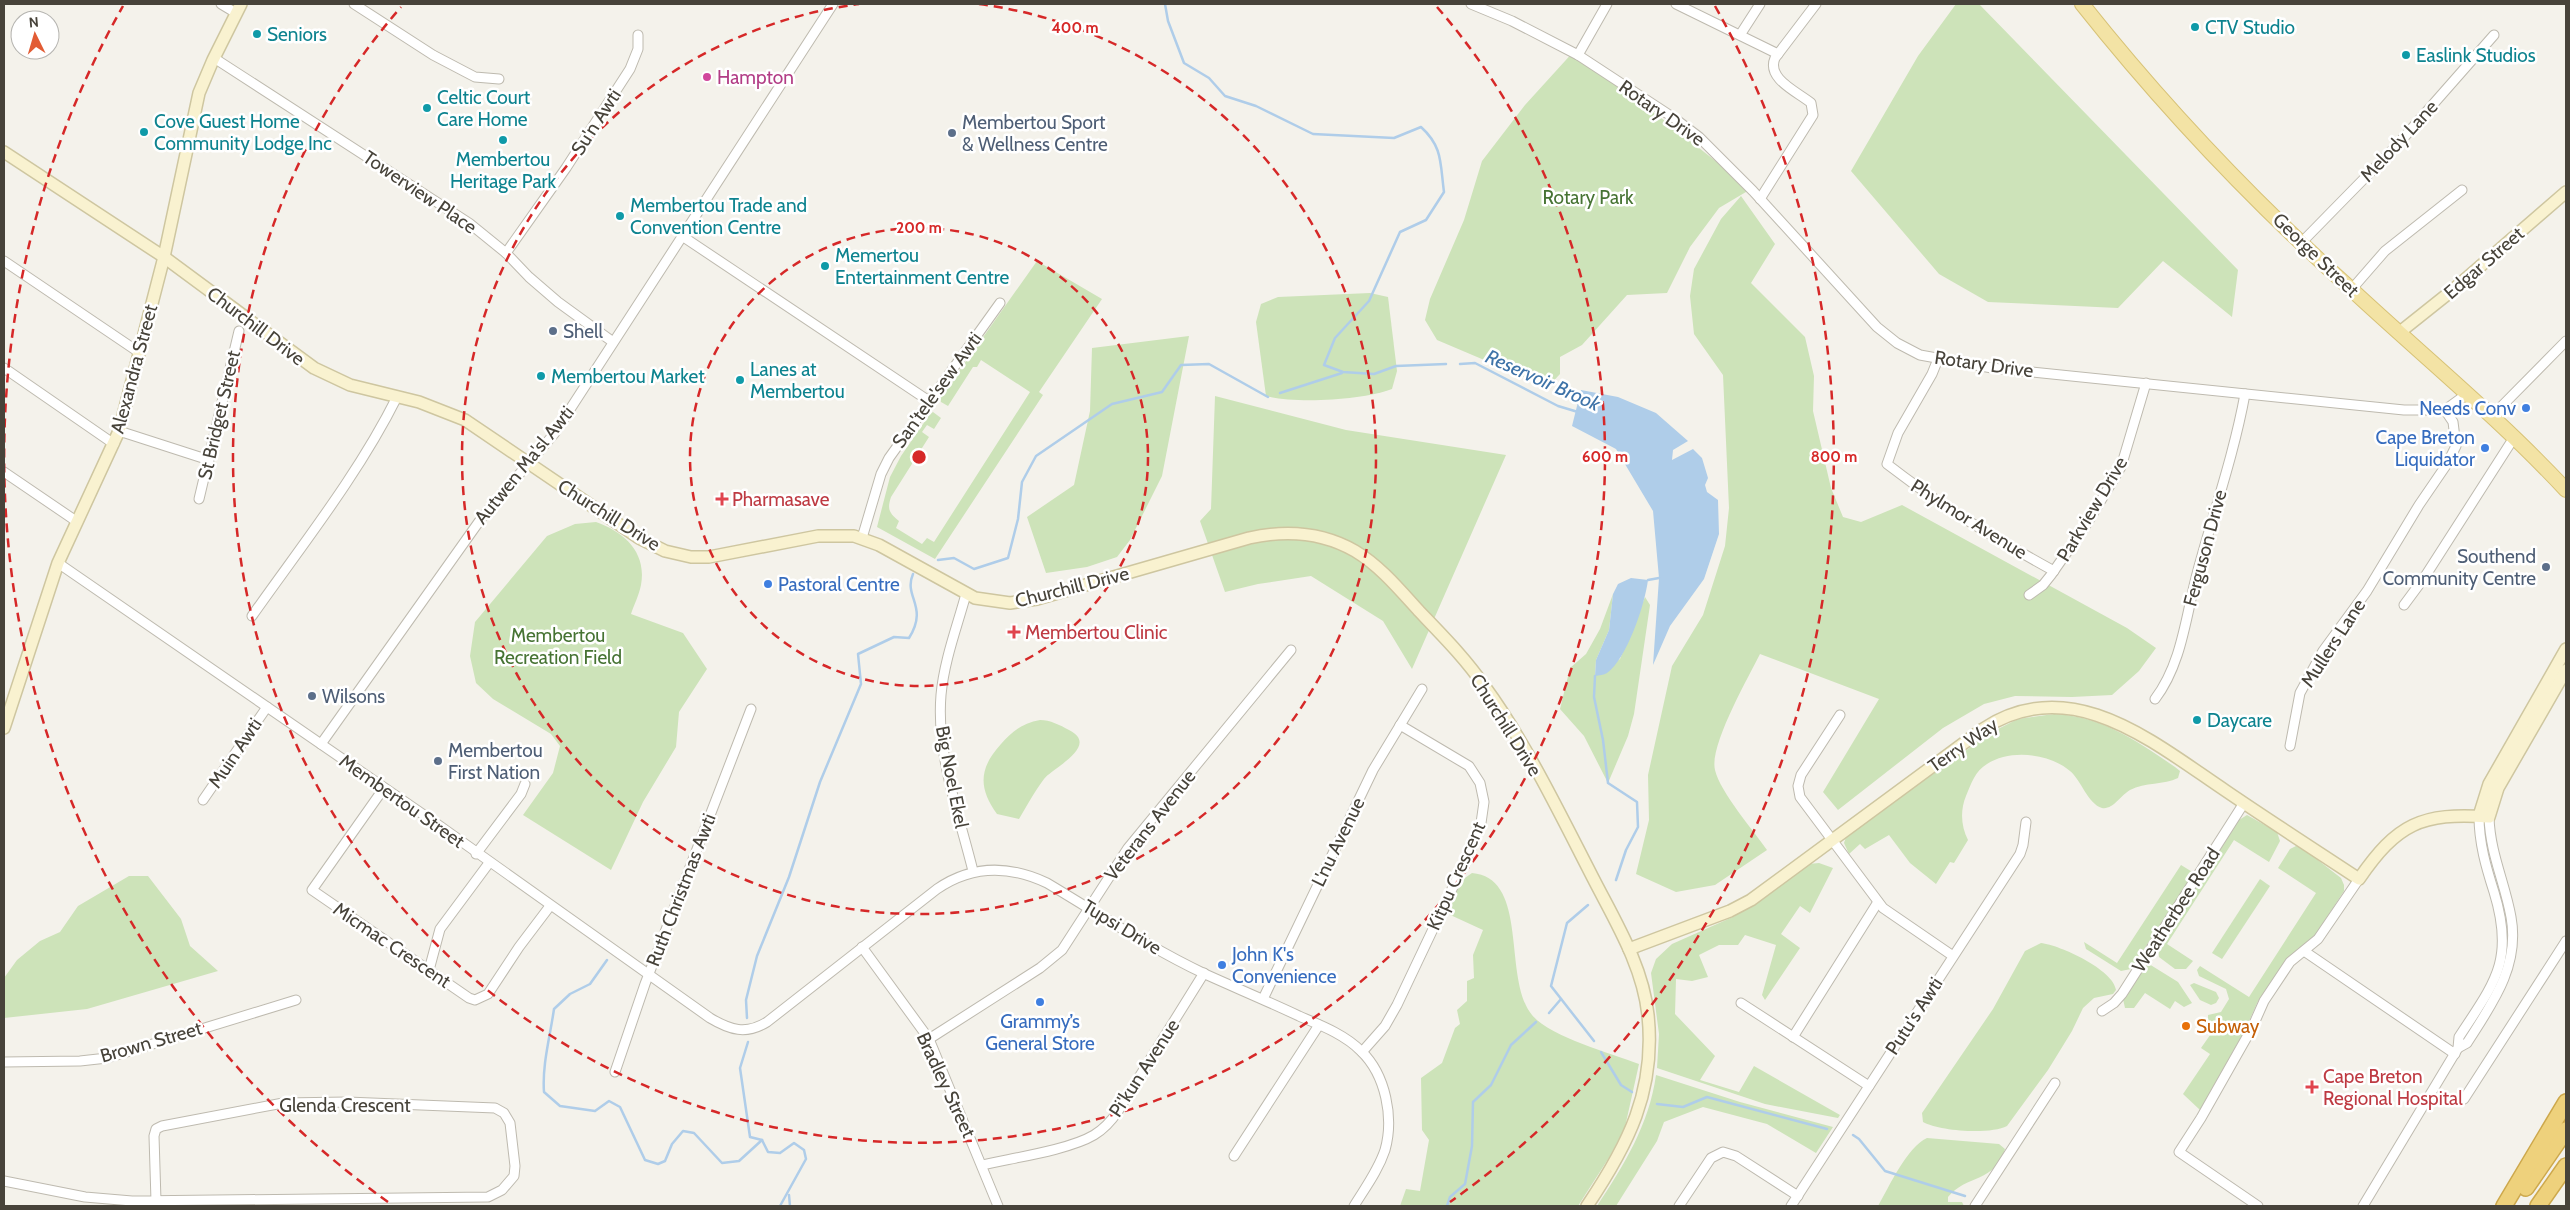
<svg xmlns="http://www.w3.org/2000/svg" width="2570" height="1210" font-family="Cabin,sans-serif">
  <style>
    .green { fill: #cde3b9 }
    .water { fill: #afcde9 }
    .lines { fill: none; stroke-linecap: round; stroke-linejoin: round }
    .stream { stroke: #afcde9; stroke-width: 2.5 }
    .street-casing { stroke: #bebaaf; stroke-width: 11 }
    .secondary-casing { stroke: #cec6a0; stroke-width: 14 }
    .primary-casing { stroke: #d7c276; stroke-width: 16 }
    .highway-casing { stroke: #cda84c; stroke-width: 18 }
    .street { stroke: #fff; stroke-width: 9 }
    .secondary { stroke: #f9f2d0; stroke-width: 11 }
    .primary { stroke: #f3e3a5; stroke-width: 14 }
    .highway { stroke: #eed17c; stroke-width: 15 }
    .ring { fill: none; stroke: #d62828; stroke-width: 2.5; stroke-dasharray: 9 6 }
    .culture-dot { fill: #0f9aa8; stroke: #fff; stroke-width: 2 }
    .hotel-dot { fill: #d1479c; stroke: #fff; stroke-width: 2 }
    .service-dot { fill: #5c6f8a; stroke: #fff; stroke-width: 2 }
    .shop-dot { fill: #3f7fe0; stroke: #fff; stroke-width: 2 }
    .health-dot { fill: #e0444e; stroke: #fff; stroke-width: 2 }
    .food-dot { fill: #e8710a; stroke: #fff; stroke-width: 2 }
    .labels { text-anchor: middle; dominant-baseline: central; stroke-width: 5; stroke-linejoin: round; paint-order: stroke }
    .culture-label { font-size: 19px; fill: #0d838f; stroke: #fff; text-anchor: start }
    .hotel-label { font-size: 19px; fill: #b23c85; stroke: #fff; text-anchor: start }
    .street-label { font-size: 19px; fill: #47433a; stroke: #fff }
    .service-label { font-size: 19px; fill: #4e5e75; stroke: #fff; text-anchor: start }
    .park-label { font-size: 19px; fill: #467333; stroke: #fff }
    .shop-label { font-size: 19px; fill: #366cbe; stroke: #fff; text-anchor: end }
    .health-label { font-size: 19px; fill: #be3a42; stroke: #fff; text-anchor: start }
    .food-label { font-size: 19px; fill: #c56008; stroke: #fff; text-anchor: start }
    .water-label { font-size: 20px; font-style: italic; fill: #3e73a8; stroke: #fff }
    .centre { fill: #d62828; stroke: #fff; stroke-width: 2.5 }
    .ring-label { font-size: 15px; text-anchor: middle; font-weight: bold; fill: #d62828; stroke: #fff; stroke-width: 5; stroke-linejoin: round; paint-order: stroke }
  </style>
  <rect width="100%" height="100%" fill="#f4f2eb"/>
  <!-- green -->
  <g class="green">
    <path d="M1956,4H1979L2238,270L2232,317L2163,261L2118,308L1988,302L1939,274L1851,171L1918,56Z"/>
    <path d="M1575,50L1751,189L1719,208L1690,247L1667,293L1627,295L1582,345L1560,357V374L1548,387L1437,340L1425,320L1430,299L1464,220L1482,161L1525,105Z"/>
    <path d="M1741,196L1775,244L1751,283L1805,337L1814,376L1813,411L1831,488L1843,517L1861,522L1902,505L2127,628L2156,648L2139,671L2112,695L2072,697L2015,696L1984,704L1943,728L1838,810L1823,792L1879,699L1760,654C1748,678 1709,746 1715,770C1720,792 1754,831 1767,850L1715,885L1676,892L1636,874L1649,820L1648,775L1672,666L1703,615L1725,546L1729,508L1723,375L1694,334L1690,296L1694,269L1721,219Z"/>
    <path d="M1037,261L1102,299L1039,392L1043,395L935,559L877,527L890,477L901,456L930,414L933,412L941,418L934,429L927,425L922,432L929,437L891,497C887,509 889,513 899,521L896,528L922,544L927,538L934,542L1030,392L981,360L977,367H973L948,406L941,402L940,398Z"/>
    <path d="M1370,293L1388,297L1397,371L1392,389C1363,400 1296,404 1266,396L1256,322L1261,304L1278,297Z"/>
    <path d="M1189,336L1162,476L1130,540L1117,557L1087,567L1046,573L1027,517L1074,485L1090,411L1092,348Z"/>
    <path d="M1215,396L1346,430L1506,455L1412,669L1383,621L1311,576L1258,584L1225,592L1200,521L1211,509Z"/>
    <path d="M596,522C624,532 647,552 641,585C639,595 634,605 631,614L683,633L707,669L679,712L676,747L643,802L611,870L523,815L553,773L560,746L551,734L493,699L476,683L470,656L475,622L547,536L575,524Z"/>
    <path d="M1613,594L1609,630L1596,660L1595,676L1620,659L1645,597L1650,605L1634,714L1628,736L1608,783L1584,736L1560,709L1570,668L1586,654L1600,629Z"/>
    <path d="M2054,714C2102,716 2137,741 2175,767L2180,771L2178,778C2164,785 2145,782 2130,790C2121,795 2113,810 2102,808C2088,804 2081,780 2070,771C2049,753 2010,749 1987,764C1975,771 1971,784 1966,796C1960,810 1961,827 1968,840L1954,863L1950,862L1936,884L1910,863L1889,835L1865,849L1860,844L1849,854L1844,843L1846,837L1851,832L1992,732L2018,719Z"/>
    <path d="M1040,720C1050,720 1060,725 1069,730C1101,746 1051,769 1044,779C1034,792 1027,806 1019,819L997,814C978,788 979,768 1001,744C1012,731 1023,723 1040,720Z"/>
    <path d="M2247,815L2277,832L2280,841L2269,862L2234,840L2167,944L2193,961L2186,969H2175L2159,957L2158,946L2239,820Z"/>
    <path d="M2296,846L2301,847L2341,878L2344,885V891L2314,937L2285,961L2258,1001L2245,1030L2200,1110L2183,1094L2210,1054L2201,1048L2215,1028L2208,1023V1015L2221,1012L2229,999L2226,989L2199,976L2197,970L2200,966L2249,997L2316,893L2278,868L2290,849Z"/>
    <path d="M1819,863L1833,868L1810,913L1800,906L1781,934L1800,948L1765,1000L1762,995L1776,945L1745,935L1738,945H1719L1699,955L1708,977L1692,981L1676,979L1675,1014L1715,1056L1700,1080L1739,1092L1754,1066L1840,1115L1838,1118L1765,1104L1657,1068L1659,1034L1651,973L1656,959L1672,944L1735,916L1808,864Z"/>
    <path d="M2181,865L2194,873L2131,969L2121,971L2086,949L2084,942L2117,963Z"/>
    <path d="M1472,873C1530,878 1502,978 1532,1015C1550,1037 1611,1053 1639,1064L1625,1127L1610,1156L1578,1206H1400L1406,1189L1420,1191L1429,1140L1422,1130L1421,1078L1442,1063L1455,1028L1460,1024L1457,1010L1467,1001V981L1474,978L1473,955L1483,930L1446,913L1462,880Z"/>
    <path d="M129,876H148L181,919L190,946L218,971L87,1009L4,1018V978L17,960L40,941L60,932L78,906Z"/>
    <path d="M2260,879L2270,886L2222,959L2212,953Z"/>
    <path d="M2041,943C2060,945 2114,970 2116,990L2113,994L2094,998L2083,1008L2072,1031L2048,1070L2007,1126C1990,1135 1939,1131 1923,1122L1922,1113L1993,1009L2025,951Z"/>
    <path d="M2149,964L2178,982L2192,1003L2184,1007L2175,1001L2170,1009L2145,993L2134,1008H2125L2123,999L2144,967Z"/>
    <path d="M2194,983L2216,992L2219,998L2216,1003L2211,1005L2200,1000L2190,985Z"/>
    <path d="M1656,1075L1740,1102L1833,1127L1816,1153L1767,1124L1703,1107L1664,1122L1657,1141L1616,1206H1597C1624,1165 1649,1125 1656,1075Z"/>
    <path d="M1927,1138L1999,1144L2005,1149C1995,1183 1967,1174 1948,1197V1202H1962L1964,1206H1878C1889,1187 1907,1147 1927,1138Z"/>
  </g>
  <!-- water -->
  <g class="water">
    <path d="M1581,390L1618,397L1656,413L1688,441L1673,450L1672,460L1693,449L1702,458L1708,478L1705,485L1707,492L1718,500L1719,534L1704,579L1670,626L1653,665L1659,578L1653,511L1616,449L1572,426Z"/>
    <path d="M1631,578L1648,580C1645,604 1627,659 1607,673C1604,675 1599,675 1595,676L1596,660L1609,630L1613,594L1618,584Z"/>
  </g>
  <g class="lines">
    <!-- stream -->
    <g class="stream">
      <path d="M1165,4L1168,21L1184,63L1209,78L1225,96L1256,106L1313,134L1394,138L1421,127C1443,147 1440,163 1444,192L1426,220L1400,232L1369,301L1335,338L1324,365L1343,372L1374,374L1396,366L1446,364"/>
      <path d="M1460,364L1475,363L1558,406L1578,412"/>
      <path d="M1280,393L1342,373"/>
      <path d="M938,560L954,558L974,569L1008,558L1018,519L1022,482L1036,456L1112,404L1162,392L1181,365L1209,364L1268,397"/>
      <path d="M1648,580L1659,578"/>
      <path d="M1595,676L1594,697L1603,740L1608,783L1637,802L1638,827L1626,850L1616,880"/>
      <path d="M1588,905L1567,923L1551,986L1594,1041"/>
      <path d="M607,960L590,984L570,994L554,1009C550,1037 542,1065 544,1092L560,1106L595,1111L609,1101L620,1107L645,1160L658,1164L665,1161L672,1144L683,1131L694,1133L722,1163L739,1161L762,1140"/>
      <path d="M1549,1013L1561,999"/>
      <path d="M747,1018L746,1000L757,956L789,877L820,782L861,684L858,654L894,637L909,638C929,606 903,597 913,574"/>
      <path d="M748,1042L740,1068L750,1137L762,1140"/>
      <path d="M1601,1052L1621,1085L1632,1092"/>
      <path d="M1657,1104L1683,1107L1707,1097L1827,1129"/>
      <path d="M1853,1135L1859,1139L1885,1171L1965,1196"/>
      <path d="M762,1140L768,1152L780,1153L794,1143L804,1150L806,1159L780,1206"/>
      <path d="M789,1195L790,1206"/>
      <path d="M1447,1206L1450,1197L1465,1184L1472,1146L1473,1102L1491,1085L1511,1045L1536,1022"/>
    </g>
    <!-- street casing -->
    <g class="street-casing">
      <g id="street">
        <path d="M221,4L236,13"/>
        <path d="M354,4L433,55L475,77L499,79"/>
        <path d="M1471,4L1512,21L1578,55L1674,118L1699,137L1753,191L1877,327L1897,343L1920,355L1992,368L2404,410H2445L2467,394"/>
        <path d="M1676,4L1778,54"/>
        <path d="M1740,35L1760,4"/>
        <path d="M1578,55L1607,4"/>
        <path d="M214,58L469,223L506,253L529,277L558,302L613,342"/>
        <path d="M1760,199L1813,115L1811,103C1798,92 1766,79 1775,58L1816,4"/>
        <path d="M682,236L929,401"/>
        <path d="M2301,243L2399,143L2494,35"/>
        <path d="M506,253L566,168L630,69L638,49V35"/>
        <path d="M4,261L140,353"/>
        <path d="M2351,290L2385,251L2462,190"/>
        <path d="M1938,359L1932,374L1898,433L1887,464C1941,506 1994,538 2054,571"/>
        <path d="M4,368L114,444"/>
        <path d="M2491,417L2566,341"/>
        <path d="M119,431L209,460"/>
        <path d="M4,472L76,521"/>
        <path d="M199,499L239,331"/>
        <path d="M862,538L881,474L889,458L1000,303"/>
        <path d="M58,563L437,824L710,1018C730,1030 746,1035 767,1022L937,889C972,865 1009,865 1047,883C1099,914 1150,948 1205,974C1236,988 1267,1001 1299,1016C1320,1025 1344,1034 1361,1051C1386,1075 1394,1118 1385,1150C1378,1171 1365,1188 1354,1206"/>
        <path d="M966,594C957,627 944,661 941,695C936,754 959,814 973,871"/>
        <path d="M2029,595L2043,585L2051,575L2088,522L2121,467L2146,383"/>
        <path d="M2404,605L2424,578L2515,436"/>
        <path d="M252,616C302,545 358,475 397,397"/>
        <path d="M2155,699C2183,662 2186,613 2198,570C2214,511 2234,454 2245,394"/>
        <path d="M1840,715L1801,775L1798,786L1800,797L1883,908L1953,956"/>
        <path d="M321,744L483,516L554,434L833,4"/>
        <path d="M2290,746L2300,693L2323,651L2367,591L2419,505L2447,464L2456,446L2453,422L2445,410"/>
        <path d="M384,788L312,890L469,998L475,1000L488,994L519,947L550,906"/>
        <path d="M203,800L267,707"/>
        <path d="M476,854L521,794L525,784"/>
        <path d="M862,947L929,1039L998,1206"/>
        <path d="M2304,951L2455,1054"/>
        <path d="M429,970L440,929L489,863"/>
        <path d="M1263,999L1373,770L1422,689"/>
        <path d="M1741,1003L1869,1086"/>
        <path d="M2102,1011L2114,1003L2122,994L2244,803"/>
        <path d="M1793,1037L1878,902"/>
        <path d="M929,1039L1040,968L1062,950L1128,848L1291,650"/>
        <path d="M2458,1048L2467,1043C2492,1004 2520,966 2511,917C2505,883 2490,853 2489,817"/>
        <path d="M1362,1052L1385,1026L1397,1005L1471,849L1481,823L1484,802L1480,783L1469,766L1400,725"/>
        <path d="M4,1062L80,1061L107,1058L296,1000"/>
        <path d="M615,1072L645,984L751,709"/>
        <path d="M2464,1099L2566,941"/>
        <path d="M1234,1156L1319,1025"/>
        <path d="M982,1165C1012,1158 1069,1150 1094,1135C1104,1129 1112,1120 1118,1111L1204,973"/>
        <path d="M4,1181L85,1197L132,1201L488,1197L502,1190L514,1176L515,1166L510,1123L504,1113L495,1108L347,1102L283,1103L162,1126L156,1129L154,1136L156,1201"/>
        <path d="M1679,1206L1711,1158L1723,1152L1736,1156L1798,1196"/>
        <path d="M1791,1206L2020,854L2023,845L2026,822"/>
        <path d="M1975,1206L2055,1083"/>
        <path d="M2258,1206L2179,1152L2201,1118L2252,1028L2264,1001L2290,962L2318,939L2359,879"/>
        <path d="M2363,1206L2458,1048L2459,1037C2495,982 2515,960 2494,892C2486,867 2479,843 2479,816"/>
      </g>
    </g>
    <!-- secondary casing -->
    <g class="secondary-casing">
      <g id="secondary">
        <path d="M4,152L164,257L314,368L350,385L419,402L465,420L639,538L665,551L691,557H709L818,536H854L879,545L975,598L1010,603L1037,599L1249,538C1285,530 1322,532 1355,551C1380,566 1399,589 1419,611C1442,635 1466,659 1485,687C1526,743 1561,816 1593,878C1615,921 1643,966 1648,1015C1656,1091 1628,1145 1587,1206"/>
        <path d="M2400,332L2454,289L2566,192"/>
        <path d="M4,728L58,563L119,431L164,257L199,93L213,60L241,4"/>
        <path d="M2479,816L2489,784L2566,649"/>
        <path d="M1629,949L1730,911L1751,900L1983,729C2071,671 2154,743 2226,791C2270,821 2315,850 2359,879C2397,824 2421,812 2489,817L2498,788L2566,670"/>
      </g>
    </g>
    <!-- primary casing -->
    <g class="primary-casing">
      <path id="primary" d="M2082,4C2163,106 2254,202 2351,289C2423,356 2499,418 2566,490"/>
    </g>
    <!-- highway casing -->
    <g class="highway-casing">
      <g id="highway">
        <path d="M2526,1188L2566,1130"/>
        <path d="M2504,1206L2566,1102"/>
        <path d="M2538,1206L2566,1166"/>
      </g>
    </g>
    <!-- street -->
    <use href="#street" class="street"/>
    <!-- secondary -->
    <use href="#secondary" class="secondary"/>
    <!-- primary -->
    <use href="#primary" class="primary"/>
    <!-- highway -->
    <use href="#highway" class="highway"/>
  </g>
  <!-- distance rings -->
  <g class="ring">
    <circle cx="919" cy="457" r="229"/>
    <path d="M979 4A457 457 0 1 1 859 4"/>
    <path d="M1437 7A686 686 0 1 1 401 7"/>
    <path d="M388 1202A915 915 0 0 1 123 6M1715 6A915 915 0 0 1 1450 1202"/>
  </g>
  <!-- markers -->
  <g class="culture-dot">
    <circle cx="2195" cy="27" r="5"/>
    <circle cx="257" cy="34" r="5"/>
    <circle cx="2406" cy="55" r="5"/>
    <circle cx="427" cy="108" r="5"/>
    <circle cx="144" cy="132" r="5"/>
    <circle cx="503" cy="140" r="5"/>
    <circle cx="620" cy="216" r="5"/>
    <circle cx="825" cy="266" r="5"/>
    <circle cx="541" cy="376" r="5"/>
    <circle cx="740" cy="380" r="5"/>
    <circle cx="2197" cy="720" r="5"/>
  </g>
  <circle class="hotel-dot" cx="707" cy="77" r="5"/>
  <g class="service-dot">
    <circle cx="952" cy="133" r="5"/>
    <circle cx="553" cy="331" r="5"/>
    <circle cx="2546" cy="567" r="5"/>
    <circle cx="312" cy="696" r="5"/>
    <circle cx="438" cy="761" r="5"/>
  </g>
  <g class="shop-dot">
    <circle cx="2526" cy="408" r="5"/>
    <circle cx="2485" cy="448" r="5"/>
    <circle cx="768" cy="584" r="5"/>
    <circle cx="1222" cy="965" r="5"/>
    <circle cx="1040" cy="1002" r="5"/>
  </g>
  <g class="health-dot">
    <path d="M719.5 491.5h5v5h5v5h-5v5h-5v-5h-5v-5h5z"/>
    <path d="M1011.5 624.5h5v5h5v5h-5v5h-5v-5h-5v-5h5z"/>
    <path d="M2309.5 1079.5h5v5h5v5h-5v5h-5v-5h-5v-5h5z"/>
  </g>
  <circle class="food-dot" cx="2186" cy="1026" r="5"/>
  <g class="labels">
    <!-- culture labels -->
    <g class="culture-label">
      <text x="2205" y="27">CTV Studio</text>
      <text x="267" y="34">Seniors</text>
      <text x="2416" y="55">Easlink Studios</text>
      <text x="437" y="97">Celtic Court<tspan x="437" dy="22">Care Home</tspan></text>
      <text x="154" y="121">Cove Guest Home<tspan x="154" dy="22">Community Lodge Inc</tspan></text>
      <text x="503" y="159" text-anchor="middle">Membertou<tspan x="503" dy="22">Heritage Park</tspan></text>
      <text x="630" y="205">Membertou Trade and<tspan x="630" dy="22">Convention Centre</tspan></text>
      <text x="835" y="255">Memertou<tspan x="835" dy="22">Entertainment Centre</tspan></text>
      <text x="750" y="369">Lanes at<tspan x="750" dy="22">Membertou</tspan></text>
      <text x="551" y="376">Membertou Market</text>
      <text x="2207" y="720">Daycare</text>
    </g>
    <!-- hotel labels -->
    <g class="hotel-label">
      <text x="717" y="77">Hampton</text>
    </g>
    <!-- street labels -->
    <g class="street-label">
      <text transform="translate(1662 113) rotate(35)">Rotary Drive</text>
      <text transform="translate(596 122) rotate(-57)">Su'n Awti</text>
      <text transform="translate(2399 141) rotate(-47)">Melody Lane</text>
      <text transform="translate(420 192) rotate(34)">Towerview Place</text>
      <text transform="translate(2316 255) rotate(44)">George Street</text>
      <text transform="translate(2484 263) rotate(-41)">Edgar Street</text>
      <text transform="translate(256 326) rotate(37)">Churchill Drive</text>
      <text transform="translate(1984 364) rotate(8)">Rotary Drive</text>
      <text transform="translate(134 369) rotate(-75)">Alexandra Street</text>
      <text transform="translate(937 390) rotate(-54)">San'tele'sew Awti</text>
      <text transform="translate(219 415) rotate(-77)">St Bridget Street</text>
      <text transform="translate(524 465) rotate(-51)">Autwen Ma'sl Awti</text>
      <text transform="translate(2092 509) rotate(-59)">Parkview Drive</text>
      <text transform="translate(609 515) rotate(32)">Churchill Drive</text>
      <text transform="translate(1969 519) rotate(32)">Phylmor Avenue</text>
      <text transform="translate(2205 548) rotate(-75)">Ferguson Drive</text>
      <text transform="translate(1072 587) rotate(-14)">Churchill Drive</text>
      <text transform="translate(2333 643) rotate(-57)">Mullers Lane</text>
      <text transform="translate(1506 725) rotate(58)">Churchill Drive</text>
      <text transform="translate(1963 745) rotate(-35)">Terry Way</text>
      <text transform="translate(235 753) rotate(-56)">Muin Awti</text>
      <text transform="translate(952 777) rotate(79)">Big Noel Ekel</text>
      <text transform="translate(402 801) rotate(35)">Membertou Street</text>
      <text transform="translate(1150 825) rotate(-52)">Veterans Avenue</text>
      <text transform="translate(1338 842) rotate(-64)">L'nu Avenue</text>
      <text transform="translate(1456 876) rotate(-66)">Kitpu Crescent</text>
      <text transform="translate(681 890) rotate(-69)">Ruth Christmas Awti</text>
      <text transform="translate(2176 910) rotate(-57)">Weatherbee Road</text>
      <text transform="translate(1122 927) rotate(31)">Tupsi Drive</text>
      <text transform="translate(392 945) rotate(34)">Micmac Crescent</text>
      <text transform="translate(1914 1016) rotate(-57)">Putu's Awti</text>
      <text transform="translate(151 1042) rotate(-16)">Brown Street</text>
      <text transform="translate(1144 1068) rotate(-57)">Pi'kun Avenue</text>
      <text transform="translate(946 1085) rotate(65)">Bradley Street</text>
      <text x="345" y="1105">Glenda Crescent</text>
    </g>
    <!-- service labels -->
    <g class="service-label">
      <text x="962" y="122">Membertou Sport<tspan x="962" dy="22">&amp; Wellness Centre</tspan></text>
      <text x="563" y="331">Shell</text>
      <text x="2536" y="556" text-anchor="end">Southend<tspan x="2536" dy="22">Community Centre</tspan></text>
      <text x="322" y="696">Wilsons</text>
      <text x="448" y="750">Membertou<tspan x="448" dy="22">First Nation</tspan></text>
    </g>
    <!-- park labels -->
    <g class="park-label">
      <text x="1588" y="197">Rotary Park</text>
      <text x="558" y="635">Membertou<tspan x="558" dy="22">Recreation Field</tspan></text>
    </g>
    <!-- shop labels -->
    <g class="shop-label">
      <text x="2516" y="408">Needs Conv</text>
      <text x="2475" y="437">Cape Breton<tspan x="2475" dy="22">Liquidator</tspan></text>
      <text x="778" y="584" text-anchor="start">Pastoral Centre</text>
      <text x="1232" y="954" text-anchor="start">John K's<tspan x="1232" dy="22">Convenience</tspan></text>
      <text x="1040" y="1021" text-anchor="middle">Grammy’s<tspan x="1040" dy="22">General Store</tspan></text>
    </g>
    <!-- health labels -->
    <g class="health-label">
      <text x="732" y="499">Pharmasave</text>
      <text x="1025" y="632">Membertou Clinic</text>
      <text x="2323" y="1076">Cape Breton<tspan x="2323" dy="22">Regional Hospital</tspan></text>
    </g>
    <!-- food labels -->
    <g class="food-label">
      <text x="2196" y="1026">Subway</text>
    </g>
    <!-- water labels -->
    <g class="water-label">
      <text transform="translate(1543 380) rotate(24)">Reservoir Brook</text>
    </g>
  </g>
  <circle cx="919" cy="457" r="8" class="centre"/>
  <g class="ring-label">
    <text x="1075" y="33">400 m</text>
    <text x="919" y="233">200 m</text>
    <text x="1605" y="462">600 m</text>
    <text x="1834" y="462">800 m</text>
  </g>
  <!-- border -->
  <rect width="2570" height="1210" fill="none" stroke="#47433a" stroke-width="10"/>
  <!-- north arrow -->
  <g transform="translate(35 35) rotate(355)"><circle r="24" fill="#ffffff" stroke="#b5b4b0"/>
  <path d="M0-4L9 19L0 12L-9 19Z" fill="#e25c34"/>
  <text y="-8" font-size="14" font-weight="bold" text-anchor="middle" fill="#47433a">N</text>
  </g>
</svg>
